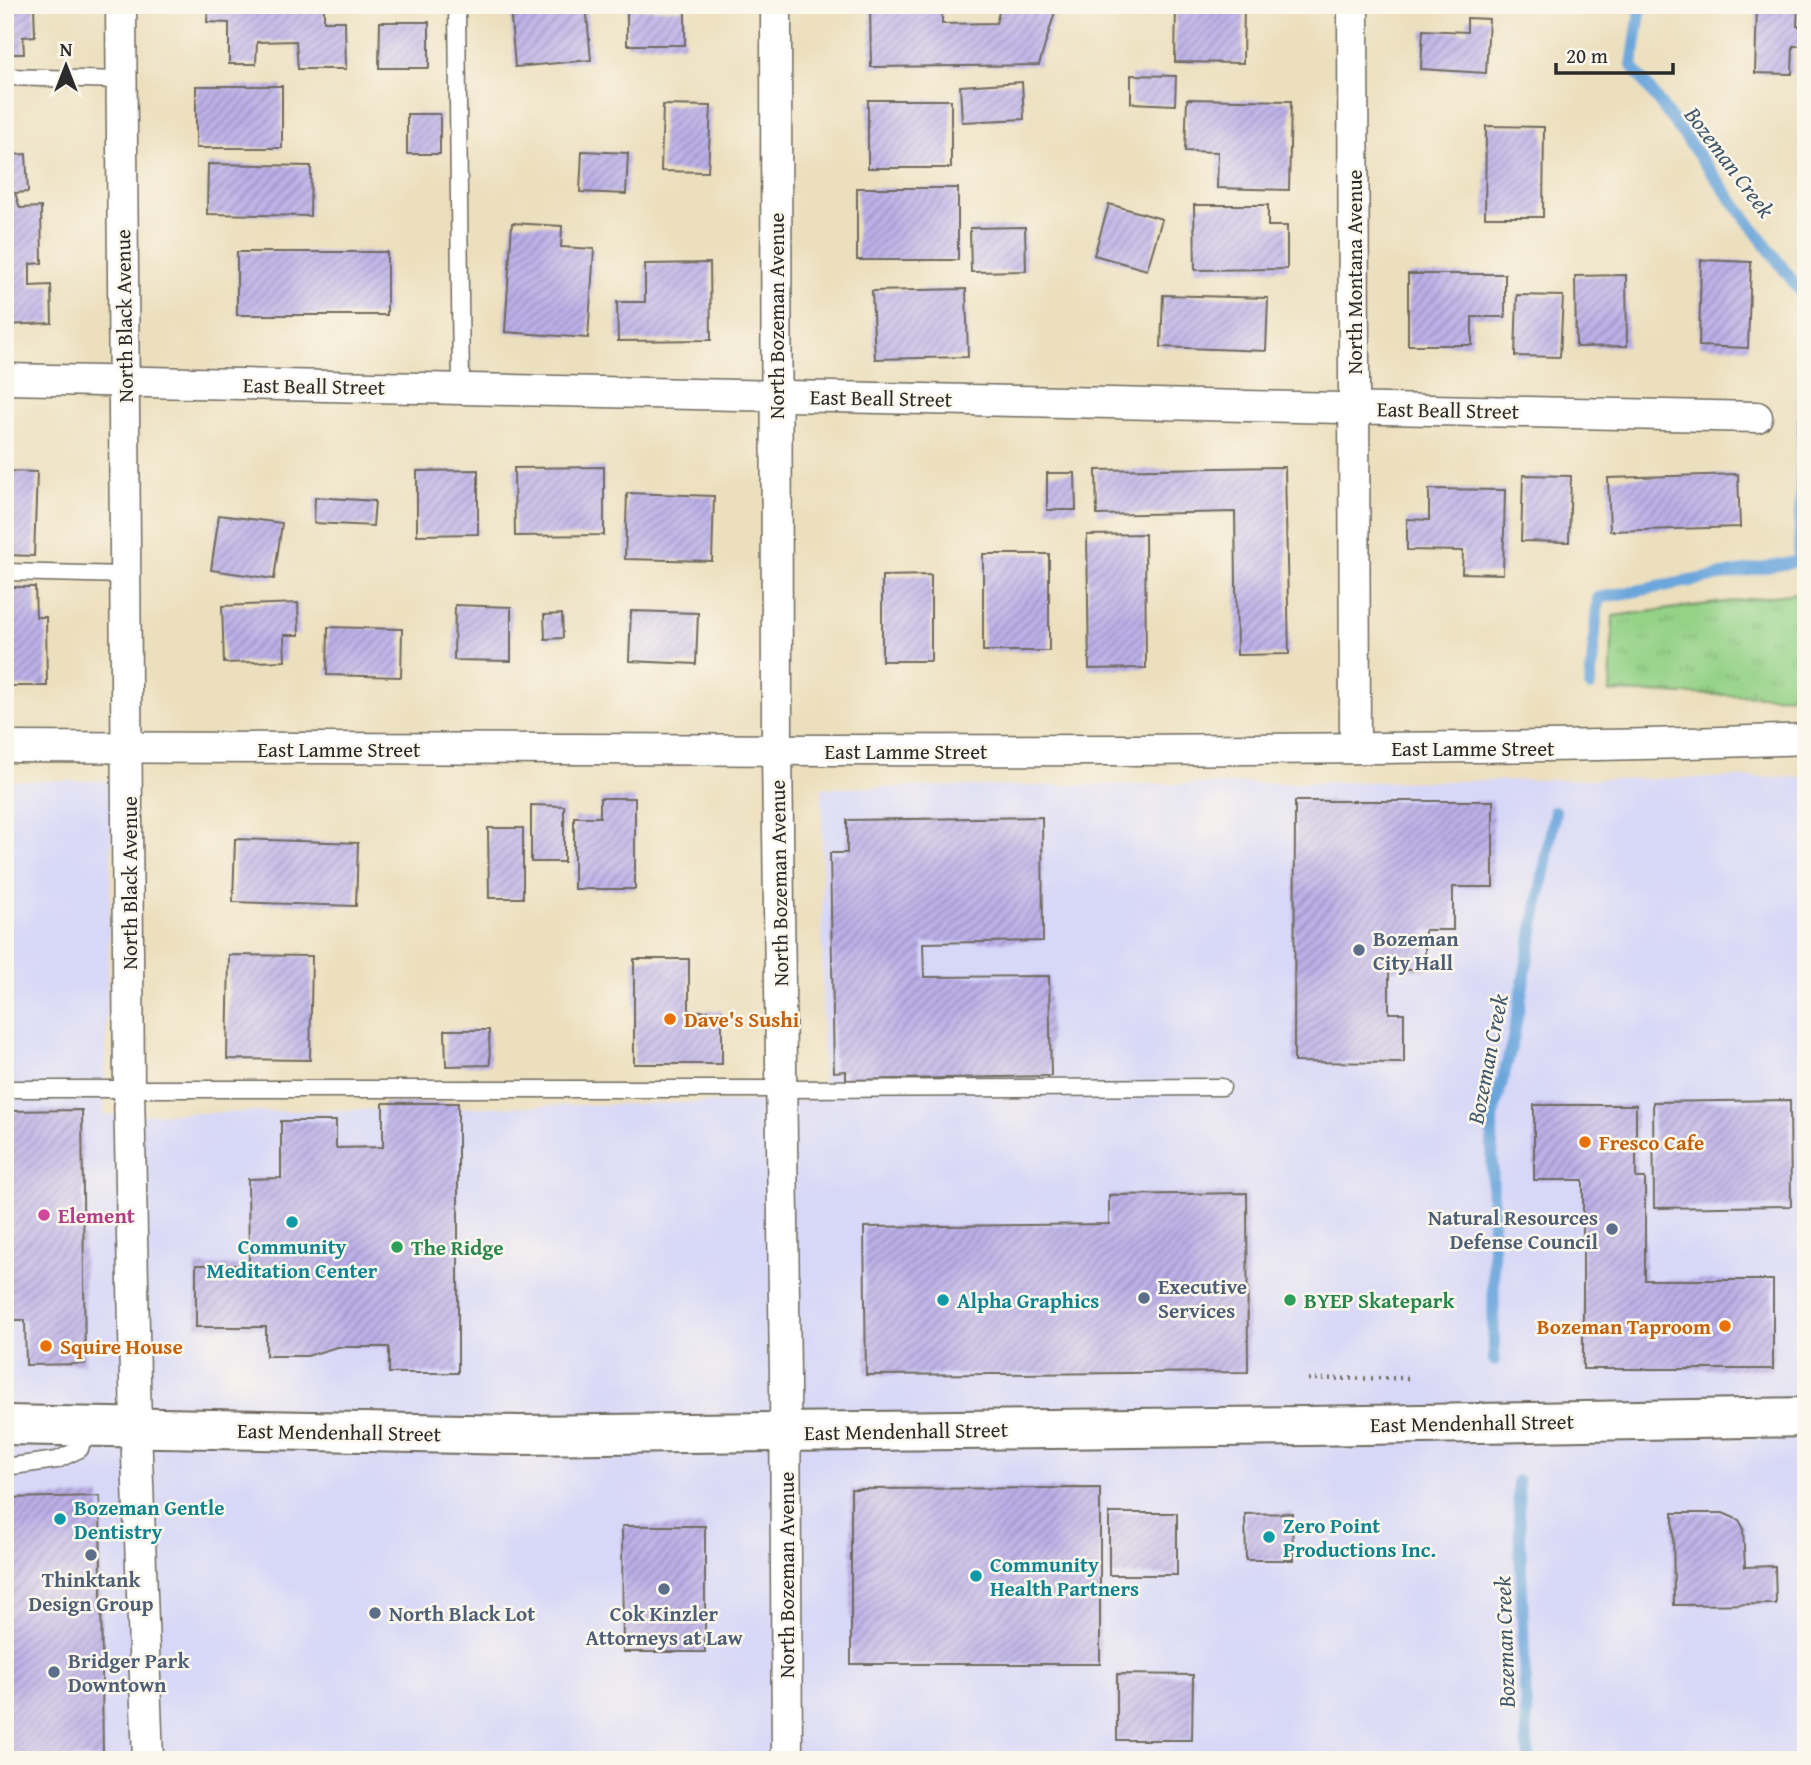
<svg xmlns="http://www.w3.org/2000/svg" width="1811" height="1765" font-family="'Gentium Book Plus',serif">
  <style>
    .built { fill: #d7d7f8 }
    .park { fill: url(#park-tufts); stroke: #607e59; stroke-width: 2 }
    .lines { fill: none; stroke-linecap: round; stroke-linejoin: round }
    .stream { stroke: #6ba6db; stroke-width: 12 }
    .building { fill: url(#building-hatch) }
    .lane-casing { stroke: #6f6a5e; stroke-width: 19 }
    .street-casing { stroke: #6f6a5e; stroke-width: 33 }
    .secondary-casing { stroke: #6f6a5e; stroke-width: 42 }
    .path { stroke: #6f6a5e; stroke-width: 4.5; stroke-dasharray: 2 5; stroke-linecap: butt }
    .lane { stroke: #fff; stroke-width: 16 }
    .street { stroke: #fff; stroke-width: 30 }
    .secondary { stroke: #fff; stroke-width: 38 }
    .service-dot { fill: #5c6f8a; stroke: #fbf7ec; stroke-width: 2.5 }
    .food-dot { fill: #e8710a; stroke: #fbf7ec; stroke-width: 2.5 }
    .hotel-dot { fill: #d1479c; stroke: #fbf7ec; stroke-width: 2.5 }
    .culture-dot { fill: #0f9aa8; stroke: #fbf7ec; stroke-width: 2.5 }
    .leisure-dot { fill: #2e9e5b; stroke: #fbf7ec; stroke-width: 2.5 }
    .labels { text-anchor: middle; dominant-baseline: central; stroke-width: 5; stroke-linejoin: round; paint-order: stroke }
    .street-label { font-size: 21px; fill: #2b2b2b; stroke: #fbf7ec }
    .service-label { font-size: 21px; font-weight: bold; fill: #4e5e75; stroke: #fbf7ec; text-anchor: start }
    .food-label { font-size: 21px; font-weight: bold; fill: #c56008; stroke: #fbf7ec; text-anchor: start }
    .hotel-label { font-size: 21px; font-weight: bold; fill: #b23c85; stroke: #fbf7ec; text-anchor: start }
    .culture-label { font-size: 21px; font-weight: bold; fill: #0d838f; stroke: #fbf7ec; text-anchor: start }
    .leisure-label { font-size: 21px; font-weight: bold; fill: #27864d; stroke: #fbf7ec; text-anchor: start }
    .water-label { font-size: 23px; font-style: italic; fill: #415669; stroke: #fbf7ec }
  </style>
  <defs>
    <pattern id="park-tufts" width="24" height="20" patternUnits="userSpaceOnUse" patternTransform="scale(1.75)"><rect width="24" height="20" fill="#94d287"/><path d="M3 7l-1-3M5 7V3M7 7l1-3M15 17l-1-3M17 17v-4M19 17l1-3" fill="none" stroke="#80b475"/></pattern>
    <pattern id="building-hatch" width="6" height="6" patternUnits="userSpaceOnUse" patternTransform="scale(1.75)"><rect width="6" height="6" fill="#bbb0e8"/><path d="M-1 1l2-2M0 6l6-6M5 7l2-2" fill="none" stroke="#988fbc"/></pattern>
  </defs>
  <rect width="100%" height="100%" fill="#fbf7ec"/>
  <filter id="ink" filterUnits="userSpaceOnUse"><feTurbulence type="fractalNoise" baseFrequency=".0143" numOctaves="2"/><feDisplacementMap in="SourceGraphic" scale="14" xChannelSelector="R" yChannelSelector="G"/><feConvolveMatrix kernelMatrix="1 2 1 2 8 2 1 2 1" color-interpolation-filters="sRGB"/></filter>
  <filter id="wash" filterUnits="userSpaceOnUse"><feTurbulence type="fractalNoise" baseFrequency=".00686" numOctaves="4" result="noise"/><feDisplacementMap in="SourceGraphic" scale="28" xChannelSelector="R" yChannelSelector="G"/><feGaussianBlur stdDeviation="1.57" result="paint"/><feColorMatrix in="noise" values="0 0 0 0 0 0 0 0 0 0 0 0 0 0 0 0 0 1.4 0 .05"/><feComposite in="paint" operator="in"/></filter>
  <g filter="url(#wash)">
    <rect width="100%" height="100%" fill="#ecdfbd"/>
    <!-- built -->
    <path class="built" d="M1806,777V1760H5V781H113L104,1115L823,1100L822,788Z"/>
    <!-- park -->
    <path class="park" d="M1806,592V697L1610,692L1613,616Z"/>
    <g class="lines">
      <!-- stream -->
      <g class="stream">
        <path d="M1641,5L1632,66L1806,299"/>
        <path d="M1590,686L1598,598L1799,561L1806,327"/>
        <path d="M1494,1360L1492,1119L1512,1044L1555,811"/>
        <path d="M1518,1481L1527,1746L1530,1760"/>
      </g>
    </g>
    <g id="blocks">
      <!-- building -->
      <g class="building">
        <path d="M5,5H34L35,36L23,37L24,54H5Z"/>
        <path d="M208,5H324V21H345L346,69H298L296,41L257,42L256,64H229V23L207,22Z"/>
        <path d="M586,5L591,60L515,67L510,6Z"/>
        <path d="M870,5H942V24L996,23L1001,5H1057L1039,65L871,67Z"/>
        <path d="M1176,5H1244L1243,63L1175,62Z"/>
        <path d="M1757,5H1798L1797,26L1806,27V46H1793L1792,74L1755,73Z"/>
        <rect x="627" y="9" width="58" height="36"/>
        <path d="M1467,18L1489,19L1486,73L1421,69L1423,30L1467,32Z"/>
        <path d="M380,22H429V68H379Z"/>
        <path d="M1131,75L1176,76L1175,105L1131,103Z"/>
        <path d="M1022,82L1024,119L962,122L960,86Z"/>
        <rect x="196" y="86" width="86" height="62"/>
        <path d="M1187,99L1291,101L1289,190L1217,188L1218,152L1185,151Z"/>
        <rect x="868" y="100" width="83" height="68"/>
        <path d="M663,105L711,106L708,172L661,171Z"/>
        <rect x="407" y="114" width="33" height="40"/>
        <path d="M5,126H9L11,155L26,154L28,192L15,193L20,208L41,207L42,263L30,264V286L51,285L52,323L5,325Z"/>
        <path d="M1486,126L1544,127L1543,217H1485Z"/>
        <path d="M582,151L628,153L626,194L580,192Z"/>
        <path d="M208,164L311,166L310,216L207,214Z"/>
        <rect x="857" y="188" width="101" height="72"/>
        <path d="M1109,204L1162,219L1147,270L1094,255Z"/>
        <path d="M1194,205H1268V226H1287V269L1195,270Z"/>
        <path d="M512,223L562,226L561,247L594,249L588,338L505,332Z"/>
        <path d="M1025,227L1026,271L971,272L970,228Z"/>
        <rect x="237" y="252" width="150" height="63"/>
        <path d="M1701,260L1751,262L1748,348L1699,346Z"/>
        <path d="M710,263L711,340L618,341L617,302H645V264Z"/>
        <path d="M1408,274H1505V317H1472V345H1408Z"/>
        <path d="M1626,275L1627,346L1576,347L1575,276Z"/>
        <path d="M966,289L968,357L875,359L872,291Z"/>
        <path d="M1163,295L1268,298L1266,351L1161,347Z"/>
        <path d="M1517,295L1563,296L1560,357L1515,356Z"/>
        <path d="M604,467V535L515,536L514,468Z"/>
        <path d="M1285,467L1289,654L1237,655L1235,512L1097,515L1096,470Z"/>
        <path d="M478,470V534L417,535V471Z"/>
        <path d="M5,471L37,472L34,556L5,555Z"/>
        <path d="M1047,473H1075L1076,510H1047Z"/>
        <path d="M1738,474L1740,527L1610,531L1608,478Z"/>
        <path d="M1523,475L1571,476L1569,542L1521,541Z"/>
        <path d="M1429,489L1505,490L1503,574L1462,573L1463,551L1407,550V519L1429,520Z"/>
        <path d="M627,493L714,496L712,561L625,559Z"/>
        <path d="M315,497L375,501L373,526L314,523Z"/>
        <path d="M219,515L282,523L274,579L211,570Z"/>
        <path d="M1145,534L1146,668L1089,669L1087,535Z"/>
        <rect x="983" y="554" width="66" height="97"/>
        <path d="M931,575V661H882V576Z"/>
        <path d="M5,587H35L36,617H46L47,686H5Z"/>
        <path d="M298,603L299,635H284L285,661L224,663L222,606Z"/>
        <path d="M455,605L511,607V661L454,660Z"/>
        <path d="M631,611L698,613L696,664L629,661Z"/>
        <path d="M562,614L563,638L545,639L544,615Z"/>
        <path d="M328,627L402,629L401,677L327,675Z"/>
        <path d="M600,798H635V889H574V817H600Z"/>
        <path d="M1295,801H1493V887H1453V930H1425V970H1389V1013H1404V1063L1294,1062Z"/>
        <path d="M531,805L564,806V862H531Z"/>
        <path d="M1042,817L1043,941L923,943L924,977L1049,976L1051,1076L846,1080V1071L834,1072L830,853H847V820Z"/>
        <path d="M488,828H523V898H489Z"/>
        <path d="M235,839L358,843L356,906L233,902Z"/>
        <path d="M229,955L312,956L310,1060L227,1059Z"/>
        <path d="M634,959H689V1011H722V1064H634Z"/>
        <path d="M445,1030H489L490,1065L446,1066Z"/>
        <path d="M1790,1100L1791,1206L1654,1208L1653,1102Z"/>
        <path d="M383,1103H458V1373H389V1347H337L307,1356H266V1327H196V1265H249L248,1179L281,1178V1121H336V1148L383,1147Z"/>
        <path d="M1534,1105H1636V1178H1645V1280H1773V1369H1583V1180H1534Z"/>
        <path d="M82,1110L85,1364L26,1365L25,1320H5V1111Z"/>
        <path d="M1247,1193L1248,1372L866,1375L864,1227L1109,1224V1195Z"/>
        <path d="M1100,1488V1664H851V1489Z"/>
        <path d="M100,1496L103,1758L5,1759V1498Z"/>
        <rect x="1109" y="1513" width="68" height="62"/>
        <path d="M1292,1513L1293,1560H1246L1245,1514Z"/>
        <path d="M1673,1513H1723L1739,1520L1743,1527L1745,1567L1775,1566L1776,1604L1674,1605Z"/>
        <path d="M622,1526H705V1652H623Z"/>
        <path d="M1117,1674L1193,1675L1192,1740H1117Z"/>
      </g>
    </g>
  </g>
  <g filter="url(#ink)">
    <use href="#blocks" fill-opacity="0" stroke="#6f6a5e" stroke-width="2"/>
    <g class="lines">
      <!-- lane casing -->
      <g class="lane-casing">
        <g id="lane">
          <path d="M457,5L461,389"/>
          <path d="M5,77L122,80"/>
          <path d="M5,572L126,575"/>
          <path d="M5,1089H783L1222,1087"/>
          <path d="M5,1467L57,1460L80,1449L86,1427"/>
        </g>
      </g>
      <!-- street casing -->
      <g class="street-casing">
        <g id="street">
          <path d="M121,5L129,1089L136,1428L148,1760"/>
          <path d="M776,5L777,751L785,1378L787,1760"/>
          <path d="M1353,5L1355,748"/>
          <path d="M5,379L1757,417"/>
          <path d="M5,747C379,749 753,751 1127,750C1354,748 1580,748 1806,739"/>
        </g>
      </g>
      <!-- secondary casing -->
      <g class="secondary-casing">
        <path id="secondary" d="M5,1425L520,1435L1308,1426L1806,1417"/>
      </g>
      <!-- path -->
      <path class="path" d="M1308,1379L1409,1378"/>
      <!-- lane -->
      <use href="#lane" class="lane"/>
      <!-- street -->
      <use href="#street" class="street"/>
      <!-- secondary -->
      <use href="#secondary" class="secondary"/>
    </g>
  </g>
  <!-- markers -->
  <g class="service-dot">
    <circle cx="1359" cy="950" r="7"/>
    <circle cx="1612" cy="1229" r="7"/>
    <circle cx="1144" cy="1298" r="7"/>
    <circle cx="91" cy="1555" r="7"/>
    <circle cx="664" cy="1589" r="7"/>
    <circle cx="375" cy="1613" r="7"/>
    <circle cx="54" cy="1672" r="7"/>
  </g>
  <g class="food-dot">
    <circle cx="670" cy="1019" r="7"/>
    <circle cx="1585" cy="1142" r="7"/>
    <circle cx="1725" cy="1326" r="7"/>
    <circle cx="46" cy="1346" r="7"/>
  </g>
  <circle class="hotel-dot" cx="44" cy="1215" r="7"/>
  <g class="culture-dot">
    <circle cx="292" cy="1222" r="7"/>
    <circle cx="943" cy="1300" r="7"/>
    <circle cx="60" cy="1519" r="7"/>
    <circle cx="1269" cy="1537" r="7"/>
    <circle cx="976" cy="1576" r="7"/>
  </g>
  <g class="leisure-dot">
    <circle cx="397" cy="1247" r="7"/>
    <circle cx="1290" cy="1300" r="7"/>
  </g>
  <g class="labels">
    <!-- street labels -->
    <g class="street-label">
      <text transform="translate(1354 272) rotate(-90)">North Montana Avenue</text>
      <text transform="translate(124 316) rotate(-91)">North Black Avenue</text>
      <text transform="translate(776 316) rotate(-90)">North Bozeman Avenue</text>
      <text transform="translate(314 386) rotate(1)">East Beall Street</text>
      <text transform="translate(881 398) rotate(1)">East Beall Street</text>
      <text transform="translate(1448 410) rotate(1)">East Beall Street</text>
      <text x="1473" y="748">East Lamme Street</text>
      <text x="339" y="749">East Lamme Street</text>
      <text x="906" y="751">East Lamme Street</text>
      <text transform="translate(129 883) rotate(-90)">North Black Avenue</text>
      <text transform="translate(779 883) rotate(-91)">North Bozeman Avenue</text>
      <text transform="translate(1472 1423) rotate(-1)">East Mendenhall Street</text>
      <text transform="translate(906 1431) rotate(-1)">East Mendenhall Street</text>
      <text transform="translate(339 1432) rotate(1)">East Mendenhall Street</text>
      <text transform="translate(786 1575) rotate(-90)">North Bozeman Avenue</text>
    </g>
    <!-- service labels -->
    <g class="service-label">
      <text x="1373" y="938">Bozeman<tspan x="1373" dy="24">City Hall</tspan></text>
      <text x="1598" y="1217" text-anchor="end">Natural Resources<tspan x="1598" dy="24">Defense Council</tspan></text>
      <text x="1158" y="1286">Executive<tspan x="1158" dy="24">Services</tspan></text>
      <text x="91" y="1579" text-anchor="middle">Thinktank<tspan x="91" dy="24">Design Group</tspan></text>
      <text x="389" y="1613">North Black Lot</text>
      <text x="664" y="1613" text-anchor="middle">Cok Kinzler<tspan x="664" dy="24">Attorneys at Law</tspan></text>
      <text x="68" y="1660">Bridger Park<tspan x="68" dy="24">Downtown</tspan></text>
    </g>
    <!-- food labels -->
    <g class="food-label">
      <text x="684" y="1019">Dave's Sushi</text>
      <text x="1599" y="1142">Fresco Cafe</text>
      <text x="1711" y="1326" text-anchor="end">Bozeman Taproom</text>
      <text x="60" y="1346">Squire House</text>
    </g>
    <!-- hotel labels -->
    <g class="hotel-label">
      <text x="58" y="1215">Element</text>
    </g>
    <!-- culture labels -->
    <g class="culture-label">
      <text x="292" y="1246" text-anchor="middle">Community<tspan x="292" dy="24">Meditation Center</tspan></text>
      <text x="957" y="1300">Alpha Graphics</text>
      <text x="74" y="1507">Bozeman Gentle<tspan x="74" dy="24">Dentistry</tspan></text>
      <text x="1283" y="1525">Zero Point<tspan x="1283" dy="24">Productions Inc.</tspan></text>
      <text x="990" y="1564">Community<tspan x="990" dy="24">Health Partners</tspan></text>
    </g>
    <!-- leisure labels -->
    <g class="leisure-label">
      <text x="411" y="1247">The Ridge</text>
      <text x="1304" y="1300">BYEP Skatepark</text>
    </g>
    <!-- water labels -->
    <g class="water-label">
      <text transform="translate(1730 162) rotate(53)">Bozeman Creek</text>
      <text transform="translate(1487 1059) rotate(-79)">Bozeman Creek</text>
      <text transform="translate(1504 1642) rotate(-92)">Bozeman Creek</text>
    </g>
  </g>
  <!-- margin -->
  <rect width="1811" height="1765" fill="none" stroke="#fbf7ec" stroke-width="28"/>
  <!-- north arrow -->
  <g transform="translate(66 66)" stroke="#fbf7ec" stroke-width="5" paint-order="stroke">
  <path d="M0-5L12 26L0 18L-12 26Z" fill="#2b2b2b"/>
  <text y="-10" font-size="19" font-weight="bold" text-anchor="middle" fill="#2b2b2b">N</text>
  </g>
  <!-- scale -->
  <path d="M1556 63v10h117v-10" fill="none" stroke="#2b2b2b" stroke-width="3.5"/>
  <text x="1566" y="63" font-size="21" fill="#2b2b2b" stroke="#fbf7ec" stroke-width="5" paint-order="stroke">20 m</text>
</svg>
